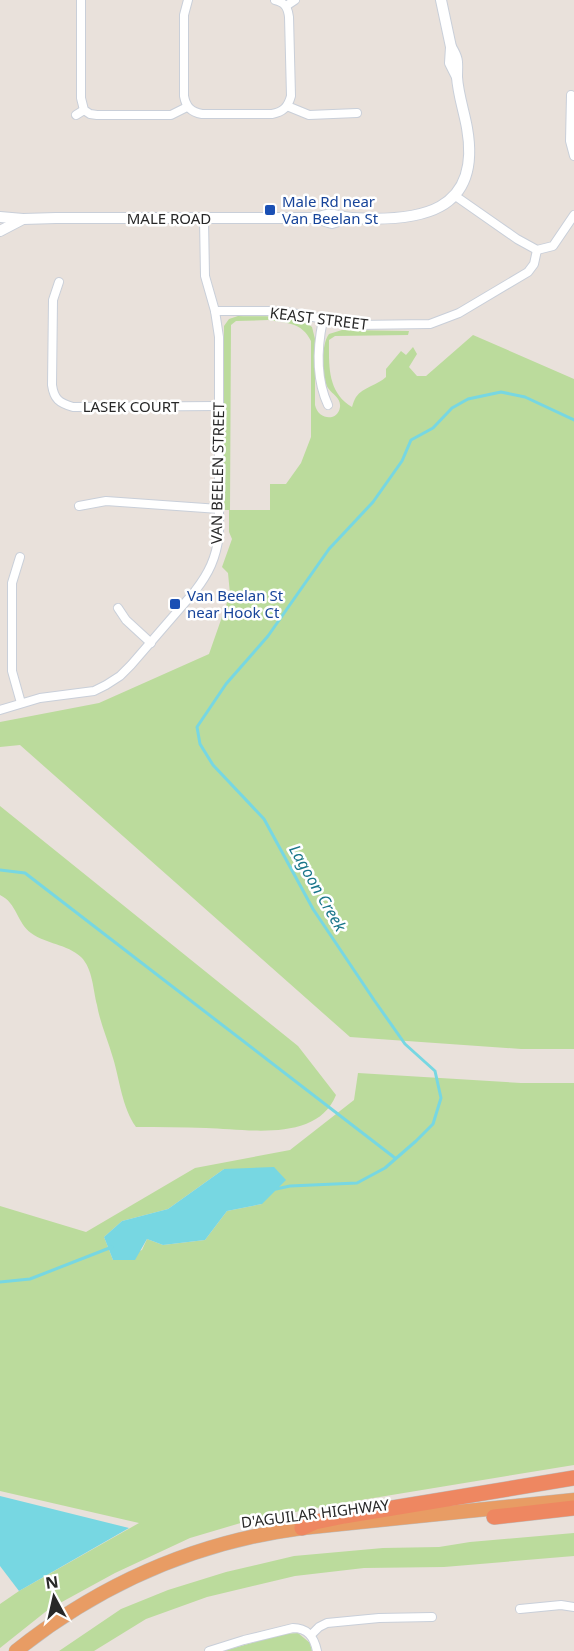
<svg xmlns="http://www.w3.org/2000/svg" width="574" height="1651" font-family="'Noto Sans',sans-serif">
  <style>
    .green { fill: #bbdb9c; fill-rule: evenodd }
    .water { fill: #77d7e2 }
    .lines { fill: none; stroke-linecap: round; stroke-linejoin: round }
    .stream { stroke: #77d7e2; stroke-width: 3 }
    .minor-casing { stroke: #c9cfd9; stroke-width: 10 }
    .tertiary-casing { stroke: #c9cfd9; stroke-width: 12 }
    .trunk-casing { stroke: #bebebe; stroke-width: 15 }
    .motorway-casing { stroke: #bebebe; stroke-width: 16 }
    .minor { stroke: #fff; stroke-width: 8 }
    .tertiary { stroke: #fff; stroke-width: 10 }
    .trunk { stroke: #e89c64; stroke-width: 14 }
    .motorway { stroke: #ee8761; stroke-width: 15 }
    .transit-dot { fill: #1a4fb4; stroke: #fff; stroke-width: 2 }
    .labels { text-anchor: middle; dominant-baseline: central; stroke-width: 5; stroke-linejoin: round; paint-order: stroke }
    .transit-label { font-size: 15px; fill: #164399; stroke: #fff; text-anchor: start }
    .street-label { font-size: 15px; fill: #282828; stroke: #fff }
    .water-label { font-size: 16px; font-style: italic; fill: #1a768a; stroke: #fff }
  </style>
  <rect width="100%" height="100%" fill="#e9e1db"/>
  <!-- green -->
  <g class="green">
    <path d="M238,316C259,317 295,313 312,327L315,339V405C318,420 338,422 340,407C341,398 333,395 328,388C321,378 321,344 329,334L342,330L409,331L408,335L335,336L329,340C329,365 327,392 352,407C353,404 354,400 356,397C363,387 378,385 386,377V369L401,351L406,355L413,347L417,354L409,367L417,376H426L473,335L574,379V1049H521L350,1037L20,745L0,747V722L99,703L209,654L230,594L228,573L222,567L232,539L229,532V510H224V326L229,319ZM268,320C286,323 302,322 311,341V437L301,463L286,484H270V510H230L231,325L236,321Z"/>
    <path d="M0,806L298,1046L336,1095C317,1143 246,1129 206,1128C183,1127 159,1127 136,1127C122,1107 120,1081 113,1058C108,1040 100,1023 97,1005C93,990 93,969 81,957C67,944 46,944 31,933C17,923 17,903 0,895Z"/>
    <path d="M358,1073L521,1083H574V1465L337,1504L244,1522L190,1538L115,1573L49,1609L0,1648V1604L19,1591L139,1523L0,1491V1206L86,1232L195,1168L290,1150L354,1100ZM224,1169L262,1204L227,1211L205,1240L163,1245L147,1239L142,1250L113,1260L104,1237L122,1221L168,1209Z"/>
    <path d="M574,1533V1556L444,1567L364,1568L295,1576L207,1597L146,1619L94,1651H59L121,1609L168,1590L226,1572L294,1556L383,1548L439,1547L470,1542Z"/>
    <path d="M298,1633L310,1643L312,1651H223L283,1634Z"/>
  </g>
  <!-- water -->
  <g class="water">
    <path d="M274,1167L286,1180L262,1204L227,1211L205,1240L163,1245L147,1239L135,1260H113L104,1237L122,1221L168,1209L224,1169Z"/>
    <path d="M0,1496L129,1528L19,1591L0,1566Z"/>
  </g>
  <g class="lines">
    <!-- stream -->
    <g class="stream">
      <path d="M0,870L25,873L395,1158"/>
      <path d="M276,1189L290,1186L357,1183L385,1168L416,1141L433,1124L441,1098L435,1071L405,1044L374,1000L313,909L264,819L213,765L200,744L197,727L226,684L268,636L329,549L373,502L402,461L411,440L433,428L452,408L468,399L501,392L525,397L574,420"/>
      <path d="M0,1282L30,1279L112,1247"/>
    </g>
    <!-- minor casing -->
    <g class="minor-casing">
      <g id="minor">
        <path d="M81,0V98L84,110L90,114L97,115H171L187,107"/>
        <path d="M188,0L184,15V96C186,107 191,112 202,114H272C283,112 288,107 291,96L289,17C288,8 285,2 275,0"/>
        <path d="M286,6L295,0"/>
        <path d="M571,95L570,141L574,156"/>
        <path d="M287,106L309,115L357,113"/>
        <path d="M76,115L84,110"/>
        <path d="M454,195L517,239L537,250L553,246L574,215"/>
        <path d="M59,282L53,300L52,385C54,399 59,403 73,407L218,406"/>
        <path d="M215,311H281L356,325L430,324L459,313L528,272L534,264L537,250"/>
        <path d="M323,320C317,348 316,379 328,405"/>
        <path d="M79,506L106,501L219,509"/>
        <path d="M20,557L12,583V671L21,703"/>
        <path d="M118,608L126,620L151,643"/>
        <path d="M0,710L40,698L94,691L106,685L120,676L131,665L195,591C209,573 216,558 219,535V337L215,311L205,276L204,219"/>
        <path d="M520,1609L561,1605L574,1607"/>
        <path d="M311,1635L319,1627L327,1623L379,1618L432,1617"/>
        <path d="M209,1651L244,1640L293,1628C308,1628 314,1637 317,1651"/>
      </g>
    </g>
    <!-- tertiary casing -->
    <g class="tertiary-casing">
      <g id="tertiary">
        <path d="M441,0L451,47L450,63L457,77"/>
        <path d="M0,217L23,219L56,218H316L332,223L349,218"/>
        <path d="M316,218C335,211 334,217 352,218C419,222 482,213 467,128C464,111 458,94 457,77C457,63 459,60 451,47"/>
        <path d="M0,231L23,219"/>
      </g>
    </g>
    <!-- trunk casing -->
    <g class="trunk-casing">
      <path id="trunk" d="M16,1651C100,1584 196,1542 302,1528L574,1500"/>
    </g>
    <!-- motorway casing -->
    <g class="motorway-casing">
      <g id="motorway">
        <path d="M494,1517L574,1508"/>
        <path d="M302,1528L315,1522L344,1516L574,1478"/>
      </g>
    </g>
    <!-- minor -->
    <use href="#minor" class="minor"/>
    <!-- tertiary -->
    <use href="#tertiary" class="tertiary"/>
    <!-- trunk -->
    <use href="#trunk" class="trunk"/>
    <!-- motorway -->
    <use href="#motorway" class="motorway"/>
  </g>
  <!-- markers -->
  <g class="transit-dot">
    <rect x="264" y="204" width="12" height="12" rx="3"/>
    <rect x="169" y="598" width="12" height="12" rx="3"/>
  </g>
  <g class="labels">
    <!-- transit labels -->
    <g class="transit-label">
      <text x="282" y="201">Male Rd near<tspan x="282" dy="17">Van Beelan St</tspan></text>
      <text x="187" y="595">Van Beelan St<tspan x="187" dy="17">near Hook Ct</tspan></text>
    </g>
    <!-- street labels -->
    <g class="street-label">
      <text x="169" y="218">MALE ROAD</text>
      <text transform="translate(319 318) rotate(7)">KEAST STREET</text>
      <text x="131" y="406">LASEK COURT</text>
      <text transform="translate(217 473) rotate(-89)">VAN BEELEN STREET</text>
      <text transform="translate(315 1513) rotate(-7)">D'AGUILAR HIGHWAY</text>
    </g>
    <!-- water labels -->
    <g class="water-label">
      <text transform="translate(318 888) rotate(60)">Lagoon Creek</text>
    </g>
  </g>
  <!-- north arrow -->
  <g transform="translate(54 1597) rotate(352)" stroke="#ffffff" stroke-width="4.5" paint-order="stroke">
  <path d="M0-4.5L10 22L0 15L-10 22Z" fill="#282828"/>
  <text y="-9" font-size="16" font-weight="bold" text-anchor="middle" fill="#282828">N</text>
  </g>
</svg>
